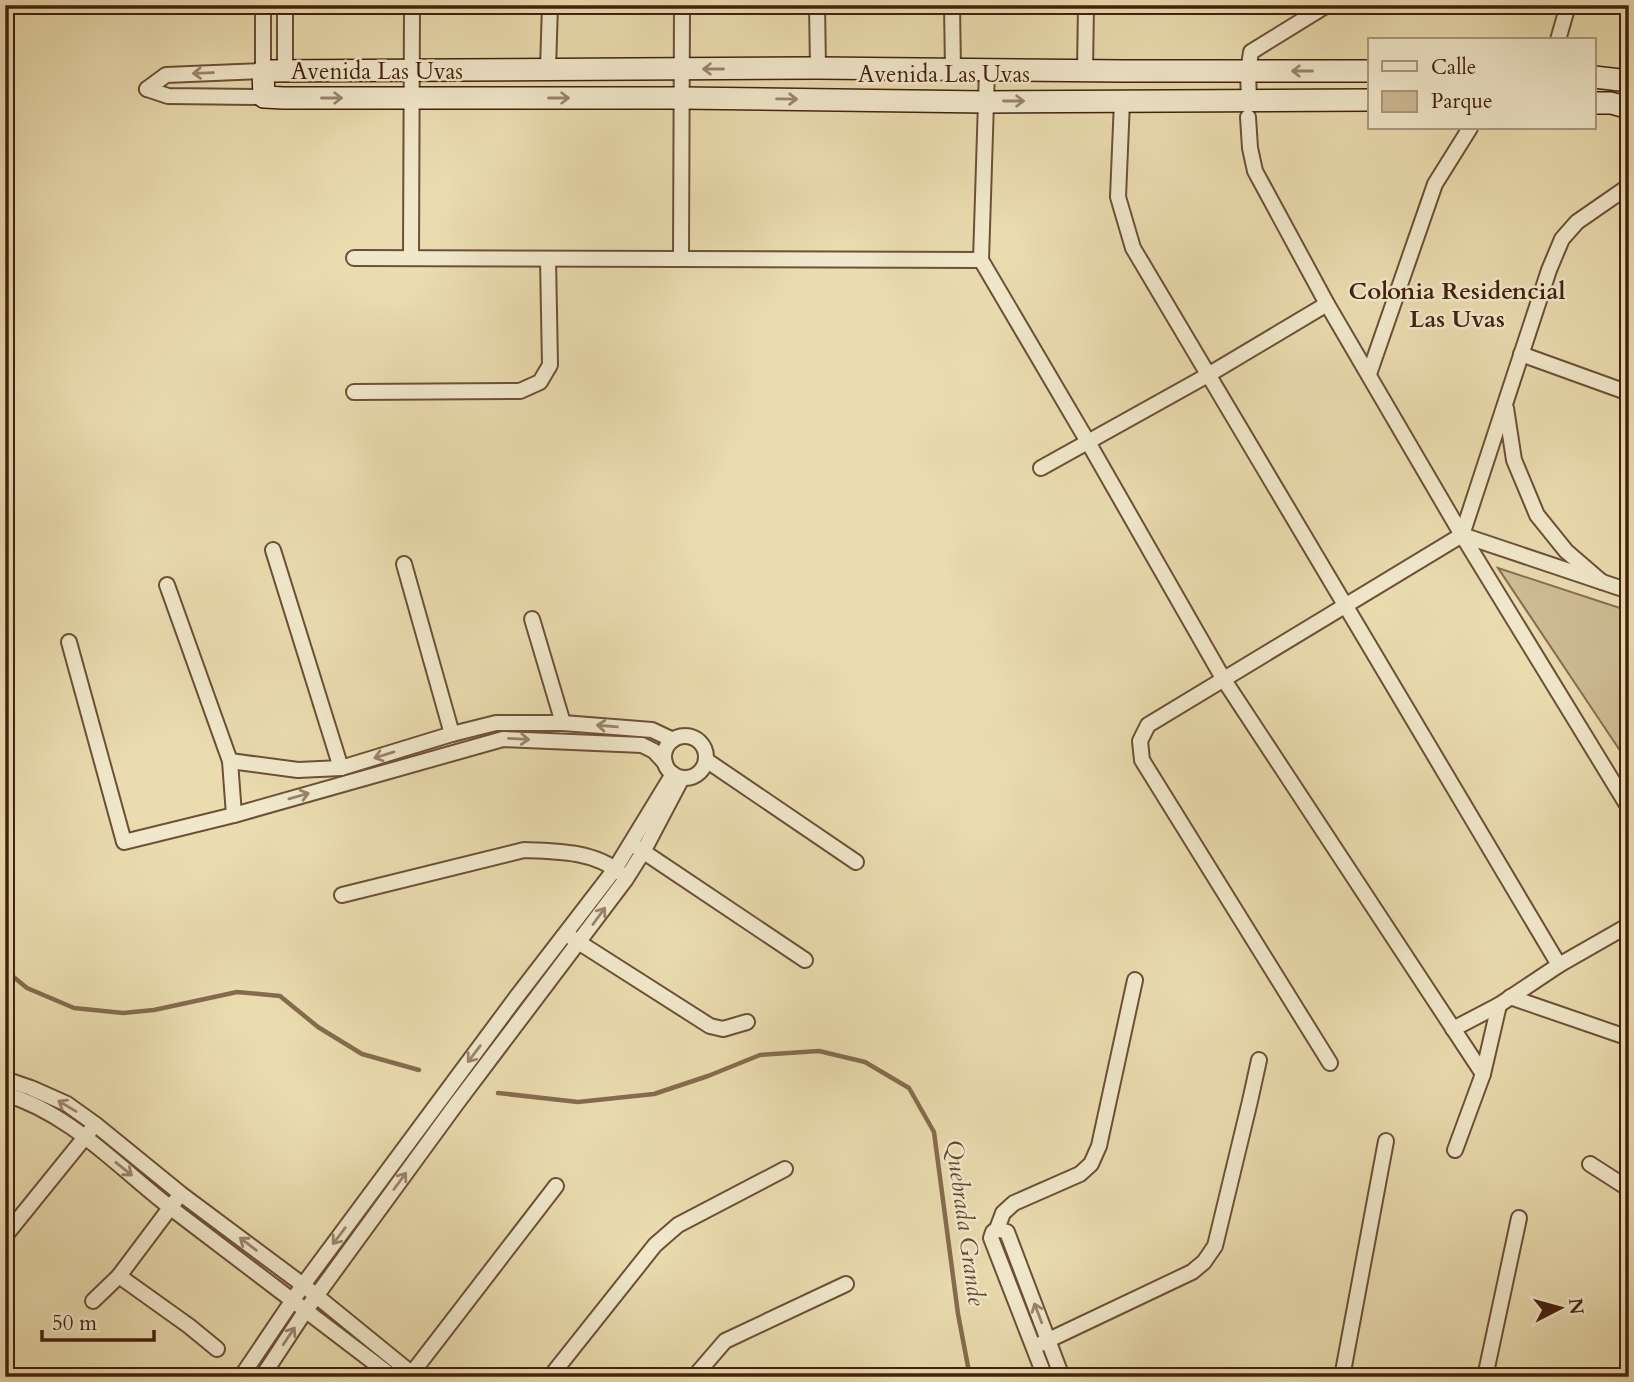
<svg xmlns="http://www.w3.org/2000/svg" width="1634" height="1382" font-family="Cardo,serif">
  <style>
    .green { fill: #cebc94; stroke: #886e51; stroke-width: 2 }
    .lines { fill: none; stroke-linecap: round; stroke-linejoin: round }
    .stream { stroke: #856b4e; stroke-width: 4.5 }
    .street-casing { stroke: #6d5036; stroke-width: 18 }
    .secondary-casing { stroke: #43210e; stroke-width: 24 }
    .street { stroke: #f1e8cb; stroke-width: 14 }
    .secondary { stroke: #f1e8cb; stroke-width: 21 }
    .oneway { stroke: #9a846c }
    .labels { text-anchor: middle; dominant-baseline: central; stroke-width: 5; stroke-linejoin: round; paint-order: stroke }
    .street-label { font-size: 23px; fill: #43210e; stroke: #f1e8cb }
    .neighbourhood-label { font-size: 24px; font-weight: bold; fill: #43210e; stroke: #f1e8cb }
    .water-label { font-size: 24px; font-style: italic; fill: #64462e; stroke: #f1e8cb }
  </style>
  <rect width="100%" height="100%" fill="#eadcaf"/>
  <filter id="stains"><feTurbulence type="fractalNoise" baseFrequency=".00286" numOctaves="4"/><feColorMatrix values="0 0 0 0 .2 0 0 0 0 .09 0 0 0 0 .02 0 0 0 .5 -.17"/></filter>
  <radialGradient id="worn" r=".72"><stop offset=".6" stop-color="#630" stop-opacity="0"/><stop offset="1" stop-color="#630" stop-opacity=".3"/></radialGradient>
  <!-- green -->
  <path class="green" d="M1498,568L1629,611V764Z"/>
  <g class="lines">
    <!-- stream -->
    <g class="stream">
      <path d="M5,970L27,988L74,1008L123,1013L154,1010L237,992L280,996L318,1027L362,1054L419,1070"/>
      <path d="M498,1093L578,1102L654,1094L708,1076L760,1055L819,1051L865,1062L909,1088L934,1132L958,1314L970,1377"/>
    </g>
    <!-- street casing -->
    <g class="street-casing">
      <g id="street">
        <path d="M285,5V71"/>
        <path d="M817,5L818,68"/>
        <path d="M952,5L953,70"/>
        <path d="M1558,40L1568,5"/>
        <path d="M548,68L550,5"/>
        <path d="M987,70L981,260L1088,442L1224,680L1483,1074"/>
        <path d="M1085,71L1086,5"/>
        <path d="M147,89L166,75L263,71V5"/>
        <path d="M147,89L168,96L264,97"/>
        <path d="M1249,100L1248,72L1251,52L1327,5"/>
        <path d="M1122,101L1118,197L1133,248L1559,965"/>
        <path d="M1248,117L1250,148L1255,171L1327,304L1462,535L1629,808"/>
        <path d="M354,258L981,260"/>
        <path d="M411,258L412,5"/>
        <path d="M681,259L682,5"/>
        <path d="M1521,354L1629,393"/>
        <path d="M1369,374L1435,184L1470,128"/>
        <path d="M354,392L520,391L540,382L550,365L548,259"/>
        <path d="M1506,408L1514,460L1537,515L1566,551L1602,582"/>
        <path d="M1041,468L1208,375L1327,304"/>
        <path d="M1462,535L1629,591"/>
        <path d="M273,550L341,768"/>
        <path d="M404,564L452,734"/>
        <path d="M167,585L230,761L234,815"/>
        <path d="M532,619L563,723"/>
        <path d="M69,642L124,842L234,815L503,739L642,745L654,751L665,763"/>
        <circle cx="685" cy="757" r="21"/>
        <path d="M706,760L856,862"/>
        <path d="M230,761L298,770L341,768L452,734L496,723H563L652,730L673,740"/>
        <path d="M638,848L805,960"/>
        <path d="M342,895L524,850C556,851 595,851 620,873"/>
        <path d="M572,938L710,1026L723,1029L747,1022"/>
        <path d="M1510,997L1629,1038"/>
        <path d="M1453,1029L1499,1005L1559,965L1629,925"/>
        <path d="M1330,1063L1142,760L1140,741L1148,725L1462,535L1549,270L1562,239L1577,222L1629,186"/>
        <path d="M5,1079L31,1088L67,1104L95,1124L181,1194L303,1285L416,1377"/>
        <path d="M5,1094C70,1113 119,1168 171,1208C245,1265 319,1320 393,1377"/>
        <path d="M1455,1150L1483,1074L1499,1005"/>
        <path d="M1590,1164L1629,1189"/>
        <path d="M997,1229L1007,1232L1062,1377"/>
        <path d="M5,1236L90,1131"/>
        <path d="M119,1276L189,1326L217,1349"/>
        <path d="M93,1301L119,1276L176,1200"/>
        <path d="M1034,1347L1192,1272L1204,1262L1215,1246L1250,1101L1259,1060"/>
        <path d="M241,1377L303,1285L515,999L615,869L673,774"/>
        <path d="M262,1377L306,1310L457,1103L626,879L643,852L682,778"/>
        <path d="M409,1377L556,1186"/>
        <path d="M550,1377L655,1245L678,1225L785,1169"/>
        <path d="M694,1377L725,1341L846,1284"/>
        <path d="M1045,1377L991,1238L993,1232L997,1229L1003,1213L1014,1203L1080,1174L1091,1164L1099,1146L1135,980"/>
        <path d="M1342,1377L1386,1141"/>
        <path d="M1485,1377L1519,1218"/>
        <path d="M1628,1377L1629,1373"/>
      </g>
    </g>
    <!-- secondary casing -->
    <g class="secondary-casing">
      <g id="secondary">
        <path d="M1370,71H1123L818,68L263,71L264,97L284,98H682L986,102L1370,100"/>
        <path d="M1594,77L1629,81"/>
        <path d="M1594,103H1611L1629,108"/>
      </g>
    </g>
    <!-- street -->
    <use href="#street" class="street"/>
    <!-- secondary -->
    <use href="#secondary" class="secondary"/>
  </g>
  <!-- one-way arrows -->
  <defs><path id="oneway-shaft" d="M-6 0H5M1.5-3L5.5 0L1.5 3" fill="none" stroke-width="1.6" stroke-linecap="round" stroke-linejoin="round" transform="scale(1.75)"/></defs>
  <g class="oneway">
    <use href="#oneway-shaft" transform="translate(713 69) rotate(180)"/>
    <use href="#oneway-shaft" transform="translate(1302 71) rotate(180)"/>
    <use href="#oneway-shaft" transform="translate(203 73) rotate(178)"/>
    <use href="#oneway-shaft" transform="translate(332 98)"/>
    <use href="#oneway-shaft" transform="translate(559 98)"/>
    <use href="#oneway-shaft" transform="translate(787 99) rotate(1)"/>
    <use href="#oneway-shaft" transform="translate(1014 101)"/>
    <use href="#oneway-shaft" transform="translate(607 726) rotate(-175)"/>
    <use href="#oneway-shaft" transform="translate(519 739) rotate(3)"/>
    <use href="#oneway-shaft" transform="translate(384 755) rotate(163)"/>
    <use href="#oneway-shaft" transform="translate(299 796) rotate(-16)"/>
    <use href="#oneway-shaft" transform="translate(599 916) rotate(-54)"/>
    <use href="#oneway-shaft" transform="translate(474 1054) rotate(127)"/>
    <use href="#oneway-shaft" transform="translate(67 1106) rotate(-149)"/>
    <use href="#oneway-shaft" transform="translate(124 1169) rotate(39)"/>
    <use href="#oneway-shaft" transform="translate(400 1181) rotate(-54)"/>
    <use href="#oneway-shaft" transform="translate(339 1236) rotate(127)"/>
    <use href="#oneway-shaft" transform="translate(248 1244) rotate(-143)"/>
    <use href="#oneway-shaft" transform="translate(1038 1313) rotate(-111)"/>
    <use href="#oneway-shaft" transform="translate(289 1336) rotate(-56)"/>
  </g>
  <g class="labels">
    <!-- street labels -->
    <g class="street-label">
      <text x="377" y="71">Avenida Las Uvas</text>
      <text x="944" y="74">Avenida Las Uvas</text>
    </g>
    <!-- neighbourhood labels -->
    <g class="neighbourhood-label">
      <text x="1457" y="291">Colonia Residencial<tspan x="1457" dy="28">Las Uvas</tspan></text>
    </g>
    <!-- water labels -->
    <g class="water-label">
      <text transform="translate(965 1223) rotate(82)">Quebrada Grande</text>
    </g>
  </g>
  <!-- margin -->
  <rect width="1634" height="1382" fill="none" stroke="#eadcaf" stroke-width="28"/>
  <rect x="7" y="7" width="1620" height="1368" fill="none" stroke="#43210e" stroke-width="3.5"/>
  <rect x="14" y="14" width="1606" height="1354" fill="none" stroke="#43210e" stroke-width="2"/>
  <!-- legend -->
  <rect x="1368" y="38" width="228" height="91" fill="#f1e8cb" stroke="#ab987f" stroke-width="2"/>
  <rect x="1382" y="61" width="35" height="10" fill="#f1e8cb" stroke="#ab987f" stroke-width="2"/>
  <text x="1431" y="74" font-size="21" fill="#43210e">Calle</text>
  <rect x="1382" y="91" width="35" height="21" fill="#cebc94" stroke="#ab987f" stroke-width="2"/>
  <text x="1431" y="108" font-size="21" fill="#43210e">Parque</text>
  <!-- north arrow -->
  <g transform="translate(1560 1308) rotate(84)" stroke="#f1e8cb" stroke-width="5" paint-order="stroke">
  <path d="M0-5L12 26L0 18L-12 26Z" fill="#43210e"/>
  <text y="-10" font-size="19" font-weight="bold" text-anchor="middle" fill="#43210e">N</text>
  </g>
  <!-- scale -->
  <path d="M42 1330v10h112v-10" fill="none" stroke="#43210e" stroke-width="3.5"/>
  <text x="52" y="1330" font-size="21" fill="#43210e" stroke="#f1e8cb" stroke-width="5" paint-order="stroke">50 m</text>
  <rect width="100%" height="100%" filter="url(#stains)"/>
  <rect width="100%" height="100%" fill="url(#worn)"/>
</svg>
